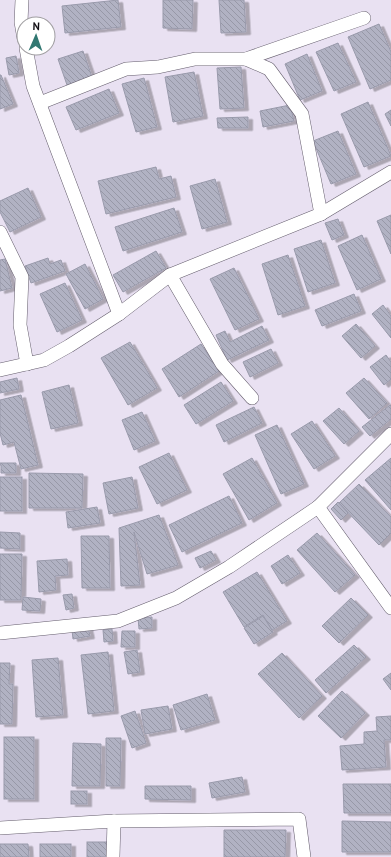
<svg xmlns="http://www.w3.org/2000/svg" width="391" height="857" font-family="'PT Sans',sans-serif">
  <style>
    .building { fill: url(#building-back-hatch); stroke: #999aab; filter: url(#shadow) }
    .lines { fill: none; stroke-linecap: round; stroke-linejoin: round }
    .minor-casing { stroke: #645d6c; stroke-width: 14 }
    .minor { stroke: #fff; stroke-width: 13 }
  </style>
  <defs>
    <pattern id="building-back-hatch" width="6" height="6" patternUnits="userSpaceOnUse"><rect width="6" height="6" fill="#b1b2c3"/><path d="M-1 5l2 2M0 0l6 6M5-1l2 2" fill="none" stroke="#9798a7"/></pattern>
    <filter id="shadow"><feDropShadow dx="4.5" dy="2.5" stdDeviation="0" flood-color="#0004"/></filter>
  </defs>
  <rect width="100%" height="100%" fill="#e9e1f2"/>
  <!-- building -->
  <g class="building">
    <path d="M118,0L121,27L65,33L62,6Z"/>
    <path d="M163,0H193L192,29L163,28Z"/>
    <path d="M219,0H244L246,32L221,33Z"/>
    <path d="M379,24L391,52V80L370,89L348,37Z"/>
    <path d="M338,43L356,82L334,91L316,52Z"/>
    <path d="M83,51L92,77L67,85L58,59Z"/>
    <path d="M307,54L322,91L300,100L285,64Z"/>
    <path d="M16,56L19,73L9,75L6,58Z"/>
    <path d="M241,67L244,108L220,109L217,68Z"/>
    <path d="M194,72L203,116L173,122L165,77Z"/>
    <path d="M0,75H1L13,104L0,109Z"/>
    <path d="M144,78L157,127L136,132L122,84Z"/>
    <path d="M109,89L119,113L76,130L66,107Z"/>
    <path d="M368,102L391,156L364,167L341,114Z"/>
    <path d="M290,105L294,121L263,127L260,111Z"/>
    <path d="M391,110V126L385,114Z"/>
    <path d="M248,117V128H218L217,118Z"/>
    <path d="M338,131L356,174L331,184L313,141Z"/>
    <path d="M156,167L159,179L171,176L176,197L106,214L98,181Z"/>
    <path d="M215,179L227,222L202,229L190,186Z"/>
    <path d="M28,188L41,217L10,232L0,212V201Z"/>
    <path d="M174,208L182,232L123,251L115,227Z"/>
    <path d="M391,215V254L377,221Z"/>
    <path d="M338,219L344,235L332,240L325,223Z"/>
    <path d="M362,235L381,279L357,290L338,246Z"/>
    <path d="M321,240L335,283L308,292L294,249Z"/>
    <path d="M156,251L166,268L123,292L113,275Z"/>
    <path d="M288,255L305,306L278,315L262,264Z"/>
    <path d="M48,258L50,264L61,260L65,271L31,283L25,266Z"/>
    <path d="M5,259L12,288L0,291V260Z"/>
    <path d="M85,264L103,299L85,309L66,274Z"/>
    <path d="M234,268L259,319L235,330L210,279Z"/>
    <path d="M65,283L82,320L57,332L40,294Z"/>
    <path d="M354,294L361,311L322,326L315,310Z"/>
    <path d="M383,305L391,316V338L372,314Z"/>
    <path d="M356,324L375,346L361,358L342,336Z"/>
    <path d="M262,326L269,340L227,360L216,335L225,331L230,342Z"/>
    <path d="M130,342L157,388L128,405L101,358Z"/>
    <path d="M201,344L219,371L179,397L162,369Z"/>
    <path d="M271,349L278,363L250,377L243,362Z"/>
    <path d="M386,355L391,362V379L384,385L370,367Z"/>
    <path d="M17,378L19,389L0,393V382Z"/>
    <path d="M364,378L387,403L369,419L346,393Z"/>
    <path d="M221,382L233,401L196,424L184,405Z"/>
    <path d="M69,385L78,423L51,429L42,392Z"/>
    <path d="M21,395L38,465L21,469L14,442L3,445L0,433V400Z"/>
    <path d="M390,405L391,406V419L370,436L362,427Z"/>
    <path d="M254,407L262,423L224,442L216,425Z"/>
    <path d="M339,408L359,431L344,444L323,421Z"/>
    <path d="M142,412L155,441L134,450L122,420Z"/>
    <path d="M312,421L335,456L314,469L291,434Z"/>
    <path d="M277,425L304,484L281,494L255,435Z"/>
    <path d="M169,453L187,490L157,504L139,467Z"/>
    <path d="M252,458L277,503L249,520L223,474Z"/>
    <path d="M391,458V510L365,480Z"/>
    <path d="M0,463H16V473H1V465H0Z"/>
    <path d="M29,473L83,474L82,508H29Z"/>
    <rect x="0" y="477" width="22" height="34"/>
    <path d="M132,477L138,508L109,514L103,483Z"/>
    <path d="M359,484L391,517V533L379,545L339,503Z"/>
    <path d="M229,496L242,523L182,552L169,525Z"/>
    <path d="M338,502L348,513L341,520L331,509Z"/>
    <path d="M97,507L100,523L68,528L66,512Z"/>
    <path d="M159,515L178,565L147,574L134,532L140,585L121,586L119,528Z"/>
    <path d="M0,532L20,533V549L0,548Z"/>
    <path d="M317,533L355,575L335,592L297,550Z"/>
    <path d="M81,536H109L110,588H82Z"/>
    <path d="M211,551L216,560L200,568L195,558Z"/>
    <path d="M0,554H22L21,600H0Z"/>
    <path d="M288,555L300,573L282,584L271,566Z"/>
    <path d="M67,559L68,575L55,576L56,590L39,592L37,561Z"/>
    <path d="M257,572L287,621L272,630L263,615L244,627L223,592Z"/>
    <path d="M72,594L74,608L66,610L63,595Z"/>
    <path d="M23,597L41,599L40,611L22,610Z"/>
    <path d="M351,598L368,615L339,643L322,626Z"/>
    <path d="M263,616L273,632L254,644L244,628Z"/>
    <path d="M152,617V628L139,629L138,618Z"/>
    <path d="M88,627L90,636L73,639L72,630Z"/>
    <path d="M112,629L113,641L104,642L103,630Z"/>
    <path d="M122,631H135V647H121Z"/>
    <path d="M354,645L366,657L326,693L315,680Z"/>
    <path d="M137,650L140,672L128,674L124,652Z"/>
    <path d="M108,652L114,711L88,714L81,655Z"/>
    <path d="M282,653L322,696L299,718L258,674Z"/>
    <path d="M58,658L63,715L36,717L32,660Z"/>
    <path d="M0,663H10L9,684H13L12,724H0Z"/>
    <path d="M391,673V690L383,679Z"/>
    <path d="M342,691L365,713L341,738L318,716Z"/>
    <path d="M207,694L215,720L181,730L173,705Z"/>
    <path d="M168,706L172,729L145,734L141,710Z"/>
    <path d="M135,711L146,743L132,748L121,716Z"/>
    <path d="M391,716V740H384L386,767L342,770L340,746L364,744V732L377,731L376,717Z"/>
    <rect x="4" y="737" width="30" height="62"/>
    <path d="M106,738H121L120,786H106Z"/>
    <path d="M73,743L101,744L100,786H72Z"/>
    <path d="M242,777L245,792L212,798L209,783Z"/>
    <path d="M343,784H391V813H344Z"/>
    <path d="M145,786H191V800L145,799Z"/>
    <rect x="71" y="791" width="16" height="13"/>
    <path d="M342,821L391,822V852H342Z"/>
    <path d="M224,830H286L285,857H224Z"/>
    <rect x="87" y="842" width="21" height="15"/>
    <path d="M0,844H28L29,857H0Z"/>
    <rect x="40" y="844" width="31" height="13"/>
  </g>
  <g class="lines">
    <!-- minor casing -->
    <g class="minor-casing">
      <g id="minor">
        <path d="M22,0L21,22L24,39"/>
        <path d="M26,48L33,86L119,314"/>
        <path d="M246,59L269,69L302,114L321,214"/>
        <path d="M40,103L126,69L158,67L195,59H246L364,18"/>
        <path d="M0,232L22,277L20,325L27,364"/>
        <path d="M170,275L222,364L252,398"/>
        <path d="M0,370L44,360L69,346L119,314L170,275L321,214L391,172"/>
        <path d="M318,507L391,608"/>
        <path d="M0,633L118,621L176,598L229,567L318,507L391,434"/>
        <path d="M0,828L114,821L299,819L304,857"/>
        <path d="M113,857L114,821"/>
      </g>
    </g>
    <!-- minor -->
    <use href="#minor" class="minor"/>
  </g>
  <!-- north arrow -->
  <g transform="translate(36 36) rotate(2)"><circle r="19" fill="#ffffff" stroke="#a19fa2"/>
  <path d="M0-3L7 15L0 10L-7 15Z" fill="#307771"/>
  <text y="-6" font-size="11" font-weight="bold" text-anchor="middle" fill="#131016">N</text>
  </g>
</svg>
